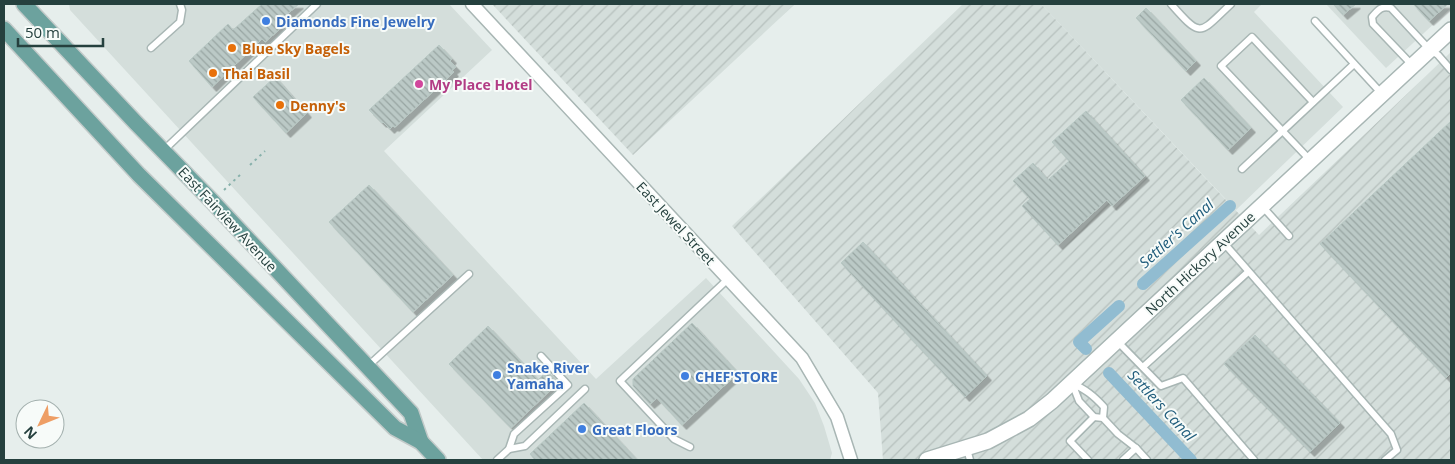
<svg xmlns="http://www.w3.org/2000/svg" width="1455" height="464" font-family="'Open Sans',sans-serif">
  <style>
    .built { fill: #d4dedb }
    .industrial { fill: url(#industrial-furrows) }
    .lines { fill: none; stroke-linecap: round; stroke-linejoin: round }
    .canal { stroke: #91bcd1; stroke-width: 12 }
    .building { fill: url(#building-back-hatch); stroke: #b8c8c4; filter: url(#shadow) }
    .service-casing { stroke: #a8b6b4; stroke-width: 9 }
    .minor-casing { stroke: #a8b6b4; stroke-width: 15 }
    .tertiary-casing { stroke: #a8b6b4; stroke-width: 18 }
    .primary-casing { stroke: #c2cac9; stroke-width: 18 }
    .path { stroke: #88b1ab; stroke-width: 2; stroke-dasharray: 2.5 4; stroke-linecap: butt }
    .service { stroke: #fff; stroke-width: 6 }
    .minor { stroke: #fff; stroke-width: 12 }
    .tertiary { stroke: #fff; stroke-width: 15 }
    .primary { stroke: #6ca29e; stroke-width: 15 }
    .shop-dot { fill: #3f7fe0; stroke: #f7fbf9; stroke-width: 2 }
    .food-dot { fill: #e8710a; stroke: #f7fbf9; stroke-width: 2 }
    .hotel-dot { fill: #d1479c; stroke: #f7fbf9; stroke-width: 2 }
    .labels { text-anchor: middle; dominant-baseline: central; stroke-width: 4; stroke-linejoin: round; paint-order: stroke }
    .shop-label { font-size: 14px; font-weight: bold; fill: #366cbe; stroke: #f7fbf9; text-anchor: start }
    .food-label { font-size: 14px; font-weight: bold; fill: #c56008; stroke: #f7fbf9; text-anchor: start }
    .hotel-label { font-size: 14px; font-weight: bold; fill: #b23c85; stroke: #f7fbf9; text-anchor: start }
    .street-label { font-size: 14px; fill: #25403e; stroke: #f7fbf9 }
    .water-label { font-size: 15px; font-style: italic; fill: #205d7c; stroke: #f7fbf9 }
  </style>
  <defs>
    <pattern id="industrial-furrows" width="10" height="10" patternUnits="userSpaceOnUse" patternTransform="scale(1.25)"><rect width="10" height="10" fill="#d4dedb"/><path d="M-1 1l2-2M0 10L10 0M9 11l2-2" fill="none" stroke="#b6c0bd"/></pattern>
    <pattern id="building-back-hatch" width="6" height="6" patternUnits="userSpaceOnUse" patternTransform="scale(1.25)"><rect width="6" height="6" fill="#bbc9c6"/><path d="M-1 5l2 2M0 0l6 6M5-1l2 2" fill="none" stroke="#98a5a2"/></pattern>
    <filter id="shadow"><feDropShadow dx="4.5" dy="4.5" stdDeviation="0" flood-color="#0004"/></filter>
  </defs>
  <rect width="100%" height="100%" fill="#e6eeec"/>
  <!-- built -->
  <g class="built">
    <path d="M69,4H449L492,50L384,151L596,379L706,278L799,379L815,403L824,426L832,453L830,460H483L70,10Z"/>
    <path d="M1041,4H1262L1254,12L1343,107L1236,210Z"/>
    <path d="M1326,4H1451V8L1386,68Z"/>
  </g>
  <!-- industrial -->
  <g class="industrial">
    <path d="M492,4H795L633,155Z"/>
    <path d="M963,4H1041L1259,235L1451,52V460H883L878,393L732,226Z"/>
  </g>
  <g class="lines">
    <!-- canal -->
    <g class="canal">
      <path d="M1143,284L1230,206"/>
      <path d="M1086,349L1079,342L1119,306"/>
      <path d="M1109,373L1191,460"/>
    </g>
  </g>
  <!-- building -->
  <g class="building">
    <path d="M262,4H299L284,17L288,22L265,42L262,39L212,87L189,61L228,24L233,30Z"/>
    <path d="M1333,4H1356L1343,15Z"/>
    <path d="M1413,4H1448L1429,21Z"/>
    <path d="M1146,8L1196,61L1186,71L1136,18Z"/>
    <path d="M439,45L452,59L450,61L456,67L452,70L454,72L395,127L393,126L390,129L383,122L382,123L369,110Z"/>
    <path d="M275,77L307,113L286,133L253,97Z"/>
    <path d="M1204,78L1251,128L1228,150L1181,100Z"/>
    <path d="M1086,111L1145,176L1112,206L1107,200L1058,245L1022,206L1030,199L1013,181L1033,163L1048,180L1069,161L1052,142Z"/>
    <path d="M1451,121V373L1446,378L1320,244Z"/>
    <path d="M369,185L453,275L413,312L329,222Z"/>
    <path d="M863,242L987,376L965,397L841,263Z"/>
    <path d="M692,323L738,373L682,425L657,398L650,404L633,386V379Z"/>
    <path d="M488,326L538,380L547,371L558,383L511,428L449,364Z"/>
    <path d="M1255,335L1340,423L1310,452L1224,364Z"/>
    <path d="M584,403L637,460H535L530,454Z"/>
  </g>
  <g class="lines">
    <!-- service casing -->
    <g class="service-casing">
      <g id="service">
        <path d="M1171,4C1202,39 1199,34 1231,4"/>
        <path d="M1315,21L1382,94"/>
        <path d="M151,48L180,22L182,10L180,4"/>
        <path d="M1413,66L1373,24L1372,17C1378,10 1382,5 1391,8L1430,50L1438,55L1451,70"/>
        <path d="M164,150L317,4"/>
        <path d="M1310,160L1221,66L1252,37L1313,102"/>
        <path d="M1242,169L1354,64"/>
        <path d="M1262,206L1289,236"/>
        <path d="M1223,242L1391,434L1397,450L1385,460"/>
        <path d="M1118,342L1161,386L1183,378L1254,460"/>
        <path d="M368,366L469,274"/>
        <path d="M1143,367L1248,272"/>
        <path d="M1072,383C1086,390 1093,395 1104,407L1103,418L1094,417L1079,401Z"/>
        <path d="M1103,418L1118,434L1136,448"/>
        <path d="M690,447L674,439L620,381L728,279"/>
        <path d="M509,449L525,446L585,389"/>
        <path d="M967,449L970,460"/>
        <path d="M497,460L509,449L514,434L568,385L541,356"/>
        <path d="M1088,460L1070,441L1094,417"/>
        <path d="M1123,460L1136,448L1147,460"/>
      </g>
    </g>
    <!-- minor casing -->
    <g class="minor-casing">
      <path id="minor" d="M472,4L802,358L837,417L851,460"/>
    </g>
    <!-- tertiary casing -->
    <g class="tertiary-casing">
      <path id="tertiary" d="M927,460L988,441L1029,419L1052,401L1451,30"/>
    </g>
    <!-- primary casing -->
    <g class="primary-casing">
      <g id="primary">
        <path d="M24,4L136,123L211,200L411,413L421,442"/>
        <path d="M4,29L139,175L395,428L421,442L438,460"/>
      </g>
    </g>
    <!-- path -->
    <g class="path">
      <path d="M250,165L265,151"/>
      <path d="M224,190L241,174"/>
    </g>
    <!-- service -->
    <use href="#service" class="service"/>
    <!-- minor -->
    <use href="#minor" class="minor"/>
    <!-- tertiary -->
    <use href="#tertiary" class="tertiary"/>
    <!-- primary -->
    <use href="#primary" class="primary"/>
  </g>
  <!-- markers -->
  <g class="shop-dot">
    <circle cx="266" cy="21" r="5"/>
    <circle cx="497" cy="375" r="5"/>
    <circle cx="685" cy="376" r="5"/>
    <circle cx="582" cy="429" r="5"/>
  </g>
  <g class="food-dot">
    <circle cx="232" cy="48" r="5"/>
    <circle cx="213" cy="73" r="5"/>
    <circle cx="280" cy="105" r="5"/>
  </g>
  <circle class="hotel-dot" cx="419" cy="84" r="5"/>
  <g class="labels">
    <!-- shop labels -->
    <g class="shop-label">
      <text x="276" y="21">Diamonds Fine Jewelry</text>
      <text x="507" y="367">Snake River<tspan x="507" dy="16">Yamaha</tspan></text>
      <text x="695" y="376">CHEF'STORE</text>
      <text x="592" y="429">Great Floors</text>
    </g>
    <!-- food labels -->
    <g class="food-label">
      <text x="242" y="48">Blue Sky Bagels</text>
      <text x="223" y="73">Thai Basil</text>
      <text x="290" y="105">Denny's</text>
    </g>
    <!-- hotel labels -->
    <g class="hotel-label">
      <text x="429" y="84">My Place Hotel</text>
    </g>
    <!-- street labels -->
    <g class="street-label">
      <text transform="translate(228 219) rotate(47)">East Fairview Avenue</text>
      <text transform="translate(676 223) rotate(47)">East Jewel Street</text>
      <text transform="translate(1200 263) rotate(-43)">North Hickory Avenue</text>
    </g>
    <!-- water labels -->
    <g class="water-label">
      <text transform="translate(1176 233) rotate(-42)">Settler's Canal</text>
      <text transform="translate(1162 405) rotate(47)">Settlers Canal</text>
    </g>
  </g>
  <!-- border -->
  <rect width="1455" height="464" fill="none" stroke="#25403e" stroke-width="10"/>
  <!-- north arrow -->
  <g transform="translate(40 424) rotate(227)"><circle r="24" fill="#f7fbf9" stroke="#a3b0ae"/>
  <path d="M0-4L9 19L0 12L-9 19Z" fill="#ee9e65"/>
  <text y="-8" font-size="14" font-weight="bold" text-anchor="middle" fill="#25403e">N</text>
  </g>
  <!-- scale -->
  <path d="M18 38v8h85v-8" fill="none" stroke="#25403e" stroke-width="2.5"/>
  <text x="25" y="38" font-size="15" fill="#25403e" stroke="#f7fbf9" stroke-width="4" paint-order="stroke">50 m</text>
</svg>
